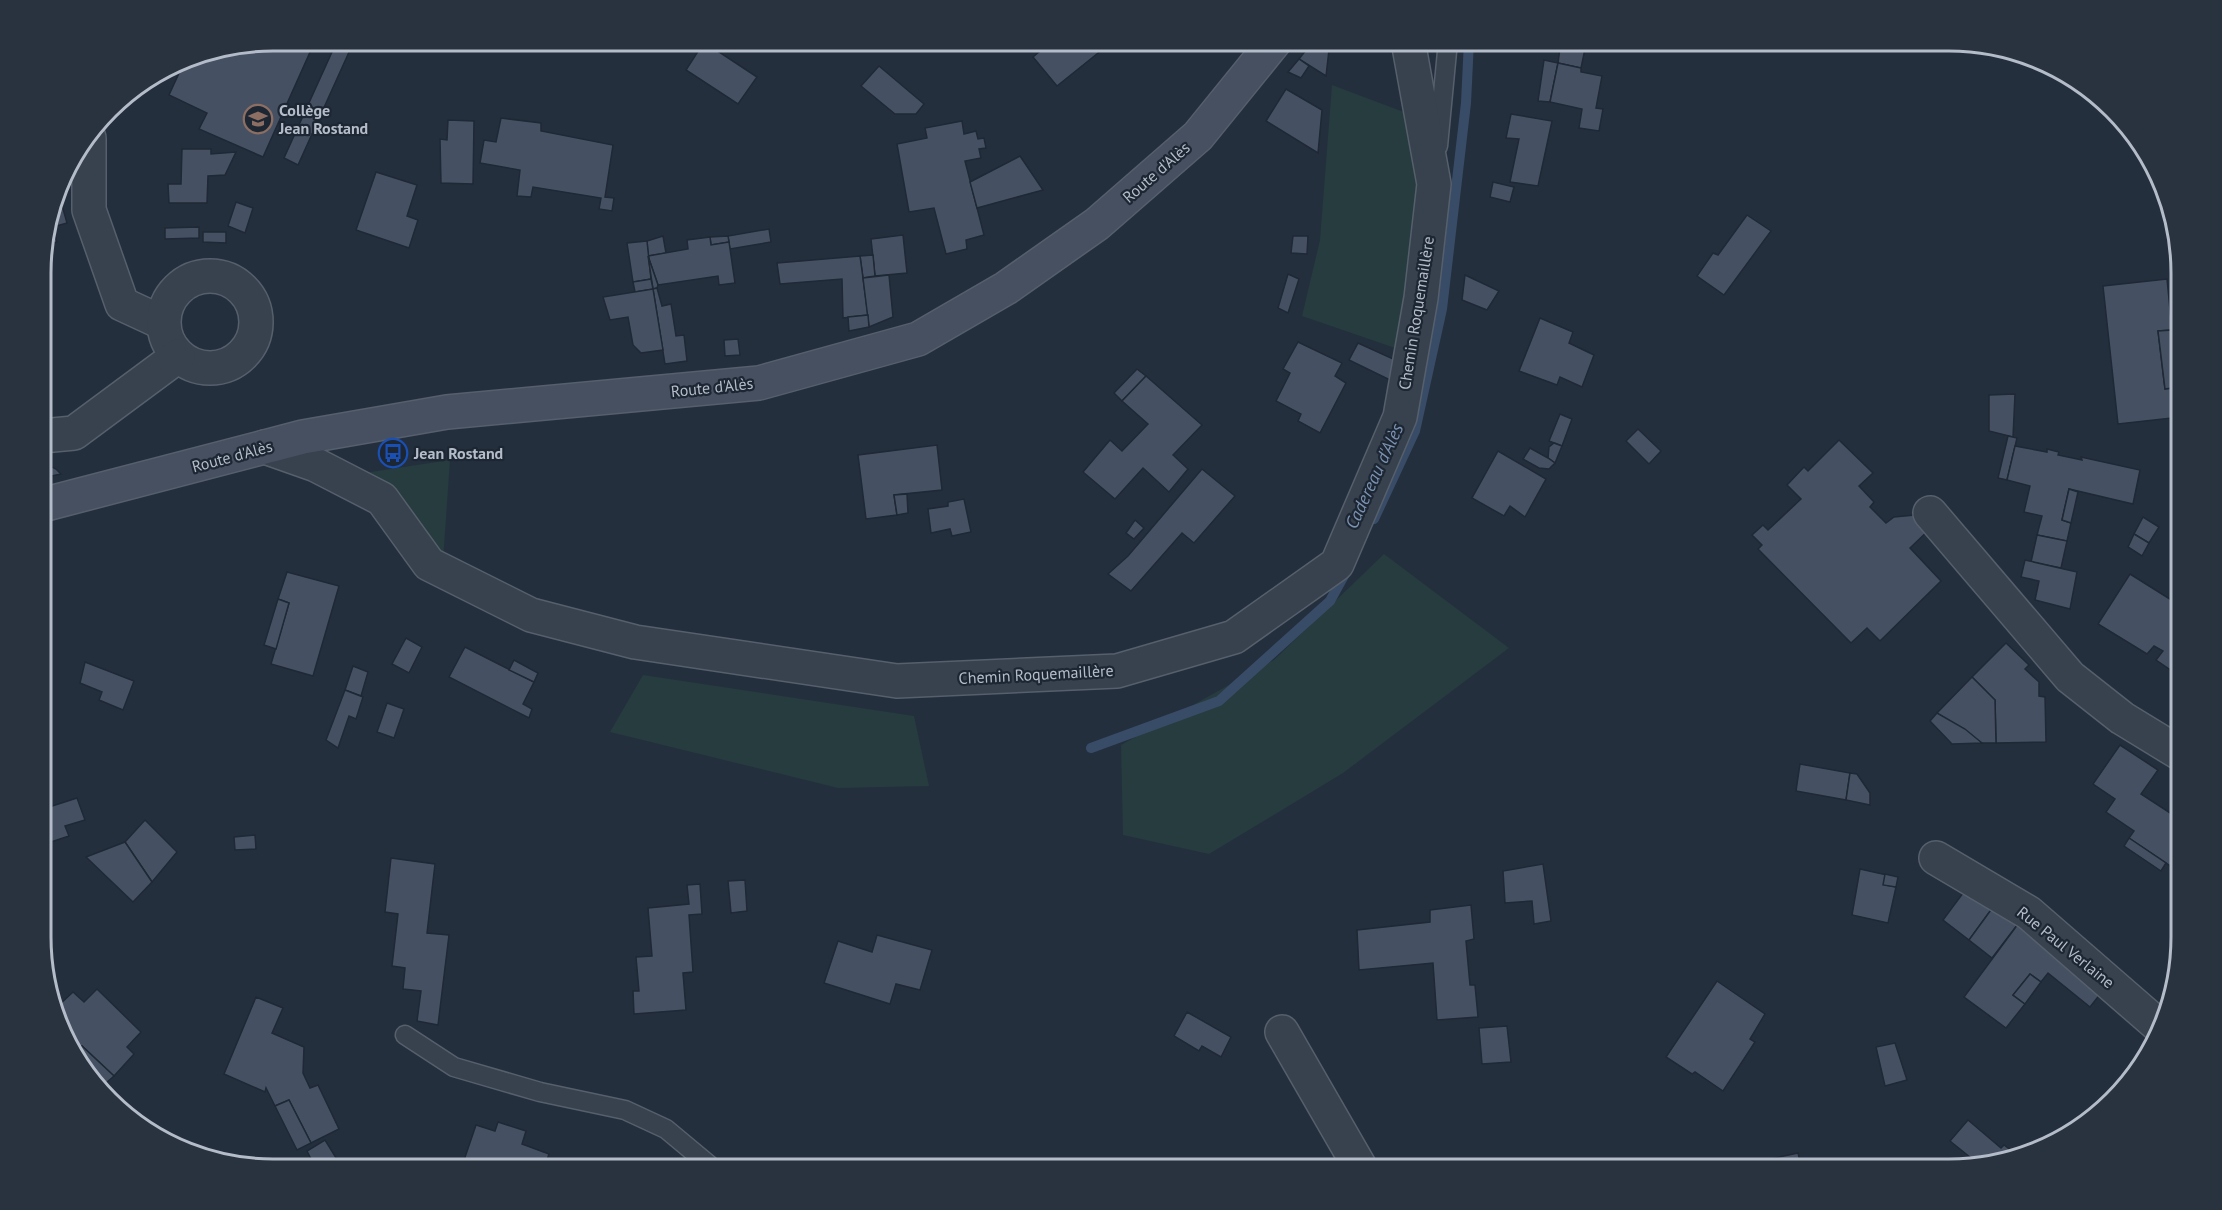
<svg xmlns="http://www.w3.org/2000/svg" width="2222" height="1210" font-family="'PT Sans',sans-serif">
  <style>
    .green { fill: #263c3f }
    .lines { fill: none; stroke-linecap: round; stroke-linejoin: round }
    .stream { stroke: #394c67; stroke-width: 10 }
    .building { fill: #455162; stroke: #1f2835; stroke-width: 1.5 }
    .lane-casing { stroke: #565f6c; stroke-width: 21 }
    .street-casing { stroke: #565f6c; stroke-width: 36 }
    .secondary-casing { stroke: #565f6c; stroke-width: 36 }
    .lane { stroke: #38414e; stroke-width: 18 }
    .street { stroke: #38414e; stroke-width: 33 }
    .secondary { stroke: #465061; stroke-width: 33 }
    .labels { text-anchor: middle; dominant-baseline: central; stroke-width: 4.5; stroke-linejoin: round; paint-order: stroke }
    .poi-label { font-size: 16px; font-weight: bold; fill: #b4bcc9; stroke: #1d2633; text-anchor: start }
    .street-label { font-size: 16px; fill: #b4bcc9; stroke: #1d2633 }
    .water-label { font-size: 18px; font-style: italic; fill: #7c92b1; stroke: #1d2633 }
    .rim { fill: none; stroke: #b4bcc9; stroke-width: 3 }
  </style>
  <rect width="100%" height="100%" fill="#242f3e"/>
  <!-- green -->
  <g class="green">
    <path d="M1332,85L1417,117L1418,262L1395,348L1302,316L1320,240Z"/>
    <path d="M450,460L443,561L351,475Z"/>
    <path d="M1384,554L1509,648L1343,773L1209,854L1123,835L1121,745L1274,660Z"/>
    <path d="M643,675L914,716L929,786L838,788L610,732Z"/>
  </g>
  <g class="lines">
    <!-- stream -->
    <g class="stream">
      <path d="M42,415H44"/>
      <path d="M1374,519L1415,431L1442,309L1466,103L1469,41"/>
      <path d="M1091,748L1219,701L1330,601L1347,570"/>
    </g>
  </g>
  <!-- building -->
  <g class="building">
    <path d="M273,40L315,41L263,157L199,129L207,113L169,95L186,58Z"/>
    <path d="M337,41H354L298,165L284,158Z"/>
    <path d="M1052,41H1113L1057,86L1033,57Z"/>
    <path d="M1313,41H1330L1326,76L1299,59Z"/>
    <path d="M1561,41L1585,49L1581,68L1558,63Z"/>
    <path d="M1609,41H1645L1642,50Z"/>
    <path d="M704,42L757,77L738,104L686,70Z"/>
    <path d="M1299,59L1309,66L1301,78L1288,72Z"/>
    <path d="M1544,60L1558,63L1550,102L1538,101Z"/>
    <path d="M1558,63L1581,68V72L1602,76L1596,108L1603,109L1599,131L1579,128L1582,109L1550,102Z"/>
    <path d="M879,66L924,104L916,114H895L861,86Z"/>
    <path d="M1286,89L1322,110L1318,153L1266,121Z"/>
    <path d="M1511,114L1552,121L1538,186L1510,182L1519,139L1506,138Z"/>
    <path d="M501,118L541,123V131L613,145L605,197L614,198L612,211L599,209L601,198L533,187L531,197L517,196L520,170L480,163L484,140L496,142Z"/>
    <path d="M448,120L474,121L473,184L441,183L440,139L447,140Z"/>
    <path d="M962,121L964,134L976,131L978,139L984,138L986,148L979,149L981,158L965,161L984,235L966,240L967,249L946,254L934,208L909,212L897,144L927,138L925,128Z"/>
    <path d="M182,149H211V154L236,152L225,175L208,176L207,203H169L168,184H181Z"/>
    <path d="M1020,156L1043,190L977,208L970,182Z"/>
    <path d="M376,172L417,185L407,216L418,220L409,248L356,230Z"/>
    <path d="M1493,182L1514,187L1510,202L1490,197Z"/>
    <path d="M58,191L67,223L53,227L50,217Z"/>
    <path d="M236,202L253,208L245,233L228,226Z"/>
    <path d="M1747,215L1771,231L1724,295L1697,276L1713,253L1718,255Z"/>
    <path d="M50,217L57,242L42,246V243Z"/>
    <path d="M199,227V238L165,239V228Z"/>
    <path d="M769,229L771,242L730,249L728,236Z"/>
    <path d="M203,232H226V243L203,242Z"/>
    <path d="M903,235L907,273L875,276L871,239Z"/>
    <path d="M663,236L666,253L648,256L647,241Z"/>
    <path d="M728,236L729,242L711,245L710,237Z"/>
    <path d="M1293,236H1308L1307,254L1291,253Z"/>
    <path d="M710,237L711,245L729,242L735,283L719,285L718,276L658,285L648,256L688,249L687,240Z"/>
    <path d="M647,241L651,279L633,282L627,243Z"/>
    <path d="M873,255L875,276L863,278L860,256Z"/>
    <path d="M648,256L658,285L657,288L653,289Z"/>
    <path d="M860,256L868,315L843,318L842,279L780,284L777,263Z"/>
    <path d="M1288,274L1299,279L1288,313L1278,308Z"/>
    <path d="M889,275L893,317L869,327L863,278Z"/>
    <path d="M1465,275L1499,291L1487,310L1462,300Z"/>
    <path d="M651,279L653,289L635,292L633,282Z"/>
    <path d="M2167,279L2172,330L2158,331L2165,389L2179,387L2181,417L2118,424L2103,286Z"/>
    <path d="M657,288L662,306L671,304L676,336L684,335L687,361L665,364L653,289Z"/>
    <path d="M653,289L663,350L641,353L633,345L628,317L610,320L603,297Z"/>
    <path d="M868,315L869,327L849,331L848,317Z"/>
    <path d="M1540,318L1573,332L1569,343L1594,355L1582,387L1560,377L1557,385L1519,371Z"/>
    <path d="M2172,330L2179,387L2165,389L2158,331Z"/>
    <path d="M738,339L740,355L725,356L724,340Z"/>
    <path d="M1298,342L1342,363L1335,376L1346,383L1320,433L1298,421L1301,414L1276,401L1290,373L1283,369Z"/>
    <path d="M1358,343L1402,363L1392,381L1349,360Z"/>
    <path d="M1137,369L1146,376L1122,401L1114,393Z"/>
    <path d="M1146,376L1202,425L1173,455L1188,469L1169,492L1143,468L1115,499L1083,472L1110,440L1122,451L1148,424L1122,401Z"/>
    <path d="M2015,394L2013,437L1989,431V395Z"/>
    <path d="M1560,414L1572,419L1562,446L1549,441Z"/>
    <path d="M1638,429L1661,451L1649,464L1626,441Z"/>
    <path d="M2008,436L2017,438L2007,480L1998,478Z"/>
    <path d="M1839,440L1873,473L1859,486L1874,502L1870,507L1886,523L1894,517L1915,515L1933,526L1910,548L1941,581L1880,641L1867,628L1851,643L1758,549L1762,545L1752,535L1763,525L1768,530L1801,499L1787,485L1804,467L1808,471Z"/>
    <path d="M1554,443L1562,446L1555,463L1548,458L1549,447Z"/>
    <path d="M937,445L942,490L894,495L897,515L866,519L858,455Z"/>
    <path d="M2015,446L2047,452V449L2059,452L2058,455L2082,460L2081,457L2140,470L2133,504L2069,489L2062,520L2071,523L2067,541L2037,535L2042,516L2024,512L2030,486L2007,480Z"/>
    <path d="M1530,448L1548,458L1555,463L1549,469L1539,468L1523,459Z"/>
    <path d="M1498,451L1546,479L1525,517L1510,506L1504,516L1472,498Z"/>
    <path d="M42,462L56,469L61,474L42,478Z"/>
    <path d="M1202,469L1235,496L1194,543L1182,533L1131,591L1108,574L1128,556Z"/>
    <path d="M2069,489L2078,492L2071,523L2062,520Z"/>
    <path d="M907,494L908,513L897,515L894,495Z"/>
    <path d="M964,499L971,532L952,536L950,529L931,533L928,509L948,506V502Z"/>
    <path d="M2143,517L2159,527L2149,543L2134,534Z"/>
    <path d="M1135,520L1144,528L1134,539L1126,533Z"/>
    <path d="M2134,534L2149,543L2142,556L2128,547Z"/>
    <path d="M2037,535L2067,541L2061,568L2031,562Z"/>
    <path d="M2025,560L2077,572L2070,609L2035,600L2039,581L2021,577Z"/>
    <path d="M287,572L339,586L313,676L271,664L289,603L278,599Z"/>
    <path d="M2130,574L2181,606V677L2156,660L2163,651L2154,646L2147,654L2098,624Z"/>
    <path d="M278,599L289,603L276,649L264,645Z"/>
    <path d="M406,638L422,647L409,673L392,664Z"/>
    <path d="M2006,643L2029,665L2025,669L2039,682V696L2045,697L2046,742L1996,743L1995,700L1972,677Z"/>
    <path d="M465,647L534,682L523,704L532,709L529,718L449,677Z"/>
    <path d="M514,660L538,673L534,682L509,670Z"/>
    <path d="M85,662L134,681L123,710L99,700L102,692L80,683Z"/>
    <path d="M353,666L368,672L361,696L345,690Z"/>
    <path d="M1972,677L1995,700L1996,743H1982L1937,713Z"/>
    <path d="M345,690L363,697L356,719L349,716L338,748L326,740Z"/>
    <path d="M387,703L404,709L394,738L377,732Z"/>
    <path d="M1937,713L1965,729L1982,743L1952,744L1930,721Z"/>
    <path d="M2120,745L2158,770L2141,794L2181,820V873L2129,838L2134,831L2106,812L2115,799L2093,784Z"/>
    <path d="M1800,764L1850,773L1846,800L1796,791Z"/>
    <path d="M1850,773L1857,774L1870,793V805L1846,800Z"/>
    <path d="M42,788L49,807L77,798L85,820L65,826L69,836L42,845Z"/>
    <path d="M145,820L177,852L152,882L125,842Z"/>
    <path d="M255,835L256,849L235,850L234,837Z"/>
    <path d="M2129,838L2166,863L2161,871L2124,846Z"/>
    <path d="M125,842L152,882L133,902L86,857Z"/>
    <path d="M391,858L435,864L427,933L449,935L438,1025L417,1021L421,991L403,989L405,968L392,966L398,914L385,912Z"/>
    <path d="M1543,864L1551,921L1534,924L1532,901L1505,903L1503,871Z"/>
    <path d="M1860,869L1887,875L1885,885L1896,887L1888,923L1852,915Z"/>
    <path d="M1885,874L1898,877L1896,887L1883,885Z"/>
    <path d="M745,880L747,911L731,913L728,881Z"/>
    <path d="M700,884L702,914L689,915L693,972L683,973L686,1010L634,1014L633,991H639L636,957L652,956L648,908L689,904L687,885Z"/>
    <path d="M1969,885L1996,903L1969,940L1943,920Z"/>
    <path d="M1996,903L2021,920L1992,958L1969,940Z"/>
    <path d="M1471,905L1474,939L1466,941L1470,985H1475L1478,1017L1437,1020L1433,963L1359,970L1357,930L1430,922V910Z"/>
    <path d="M2021,920L2105,988L2090,1007L2048,973L2041,982L2030,974L2013,995L2025,1004L2006,1028L1964,997Z"/>
    <path d="M877,935L932,950L920,990L896,984L890,1004L824,983L838,941L872,952Z"/>
    <path d="M2030,974L2041,982L2025,1004L2013,995Z"/>
    <path d="M1717,981L1765,1014L1750,1039L1755,1042L1723,1091L1695,1072L1692,1074L1666,1057Z"/>
    <path d="M97,989L141,1032L127,1047L134,1054L114,1076L82,1046L78,1049L70,1042L57,1007L73,992L84,1002Z"/>
    <path d="M256,997L283,1008L272,1033L304,1047L303,1073L310,1088L318,1085L339,1129L311,1143L289,1100L275,1106L266,1088L265,1092L224,1074Z"/>
    <path d="M1187,1012L1231,1037L1221,1057L1202,1046L1199,1051L1174,1036Z"/>
    <path d="M1507,1026L1511,1062L1482,1064L1479,1028Z"/>
    <path d="M1895,1043L1907,1080L1885,1086L1876,1047Z"/>
    <path d="M82,1046L114,1076L106,1083L74,1053Z"/>
    <path d="M289,1100L311,1143L297,1150L275,1106Z"/>
    <path d="M1968,1120L2001,1148L2004,1145L2021,1158L1981,1166L1950,1141Z"/>
    <path d="M498,1122L526,1131L522,1144L549,1154L545,1166L555,1169H461L476,1125L495,1131Z"/>
    <path d="M325,1140L338,1161L323,1169H316L307,1151Z"/>
    <path d="M1798,1153L1802,1169H1777L1775,1158Z"/>
  </g>
  <g class="lines">
    <!-- lane casing -->
    <g class="lane-casing">
      <g id="lane">
        <path d="M1438,146L1448,41"/>
        <path d="M405,1035L454,1067L540,1092L625,1110L666,1129L714,1169"/>
      </g>
    </g>
    <!-- street casing -->
    <g class="street-casing">
      <g id="street">
        <path d="M89,138V210L122,304L163,323"/>
        <circle cx="210" cy="322" r="46"/>
        <path d="M42,436L74,433L178,356"/>
        <path d="M265,447L316,465L382,499L429,564L531,615L635,642L897,681L1117,671L1234,637L1337,564L1400,417L1421,298L1434,184L1408,41"/>
        <path d="M1930,513L2070,677L2122,718L2181,754"/>
        <path d="M1936,858L2029,913L2159,1026"/>
        <path d="M1282,1032L1361,1169"/>
      </g>
    </g>
    <!-- secondary casing -->
    <g class="secondary-casing">
      <path id="secondary" d="M42,505L303,437L447,412L759,383L918,339L1006,288L1097,224L1198,136L1275,41"/>
    </g>
    <!-- lane -->
    <use href="#lane" class="lane"/>
    <!-- street -->
    <use href="#street" class="street"/>
    <!-- secondary -->
    <use href="#secondary" class="secondary"/>
  </g>
  <!-- icons -->
  <defs>
    <g id="school-ring" transform="scale(1.5)"><circle r="9.5" fill="#1d2633" stroke="#8d6e63" stroke-width="1.5"/><path d="M0-5L7-2L0 1L-7-2ZM-4 1L0 2.5L4 1V4Q0 6-4 4Z" fill="#8d6e63"/></g>
    <g id="bus-ring" transform="scale(1.5)"><circle r="9.5" fill="#1d2633" stroke="#1a4fb4" stroke-width="1.5"/><path d="M-5-6H5V4H4V6H2V4H-2V6H-4V4H-5ZM-3.5-4V0h7V-4ZM-3.5 1.2v1.5H-2V1.2ZM2 1.2v1.5H3.5V1.2Z" fill="#1a4fb4"/></g>
  </defs>
  <g fill-rule="evenodd">
    <use href="#school-ring" x="258" y="119"/>
    <use href="#bus-ring" x="393" y="453"/>
  </g>
  <g class="labels">
    <!-- poi labels -->
    <g class="poi-label">
      <text x="279" y="110">Collège<tspan x="279" dy="18">Jean Rostand</tspan></text>
      <text x="414" y="453">Jean Rostand</text>
    </g>
    <!-- street labels -->
    <g class="street-label">
      <text transform="translate(1156 172) rotate(-41)">Route d'Alès</text>
      <text transform="translate(1416 313) rotate(-81)">Chemin Roquemaillère</text>
      <text transform="translate(712 387) rotate(-6)">Route d'Alès</text>
      <text transform="translate(232 456) rotate(-15)">Route d'Alès</text>
      <text transform="translate(1036 674) rotate(-3)">Chemin Roquemaillère</text>
      <text transform="translate(2066 947) rotate(39)">Rue Paul Verlaine</text>
    </g>
    <!-- water labels -->
    <g class="water-label">
      <text transform="translate(1374 476) rotate(-65)">Cadereau d'Alès</text>
    </g>
  </g>
  <!-- crop -->
  <path d="M0 0H2222V1210H0ZM273 51H1949A222 222 0 0 1 2171 273V937A222 222 0 0 1 1949 1159H273A222 222 0 0 1 51 937V273A222 222 0 0 1 273 51Z" fill="#29323f" fill-rule="evenodd"/>
  <path class="rim" d="M273 51H1949A222 222 0 0 1 2171 273V937A222 222 0 0 1 1949 1159H273A222 222 0 0 1 51 937V273A222 222 0 0 1 273 51Z"/>
</svg>
